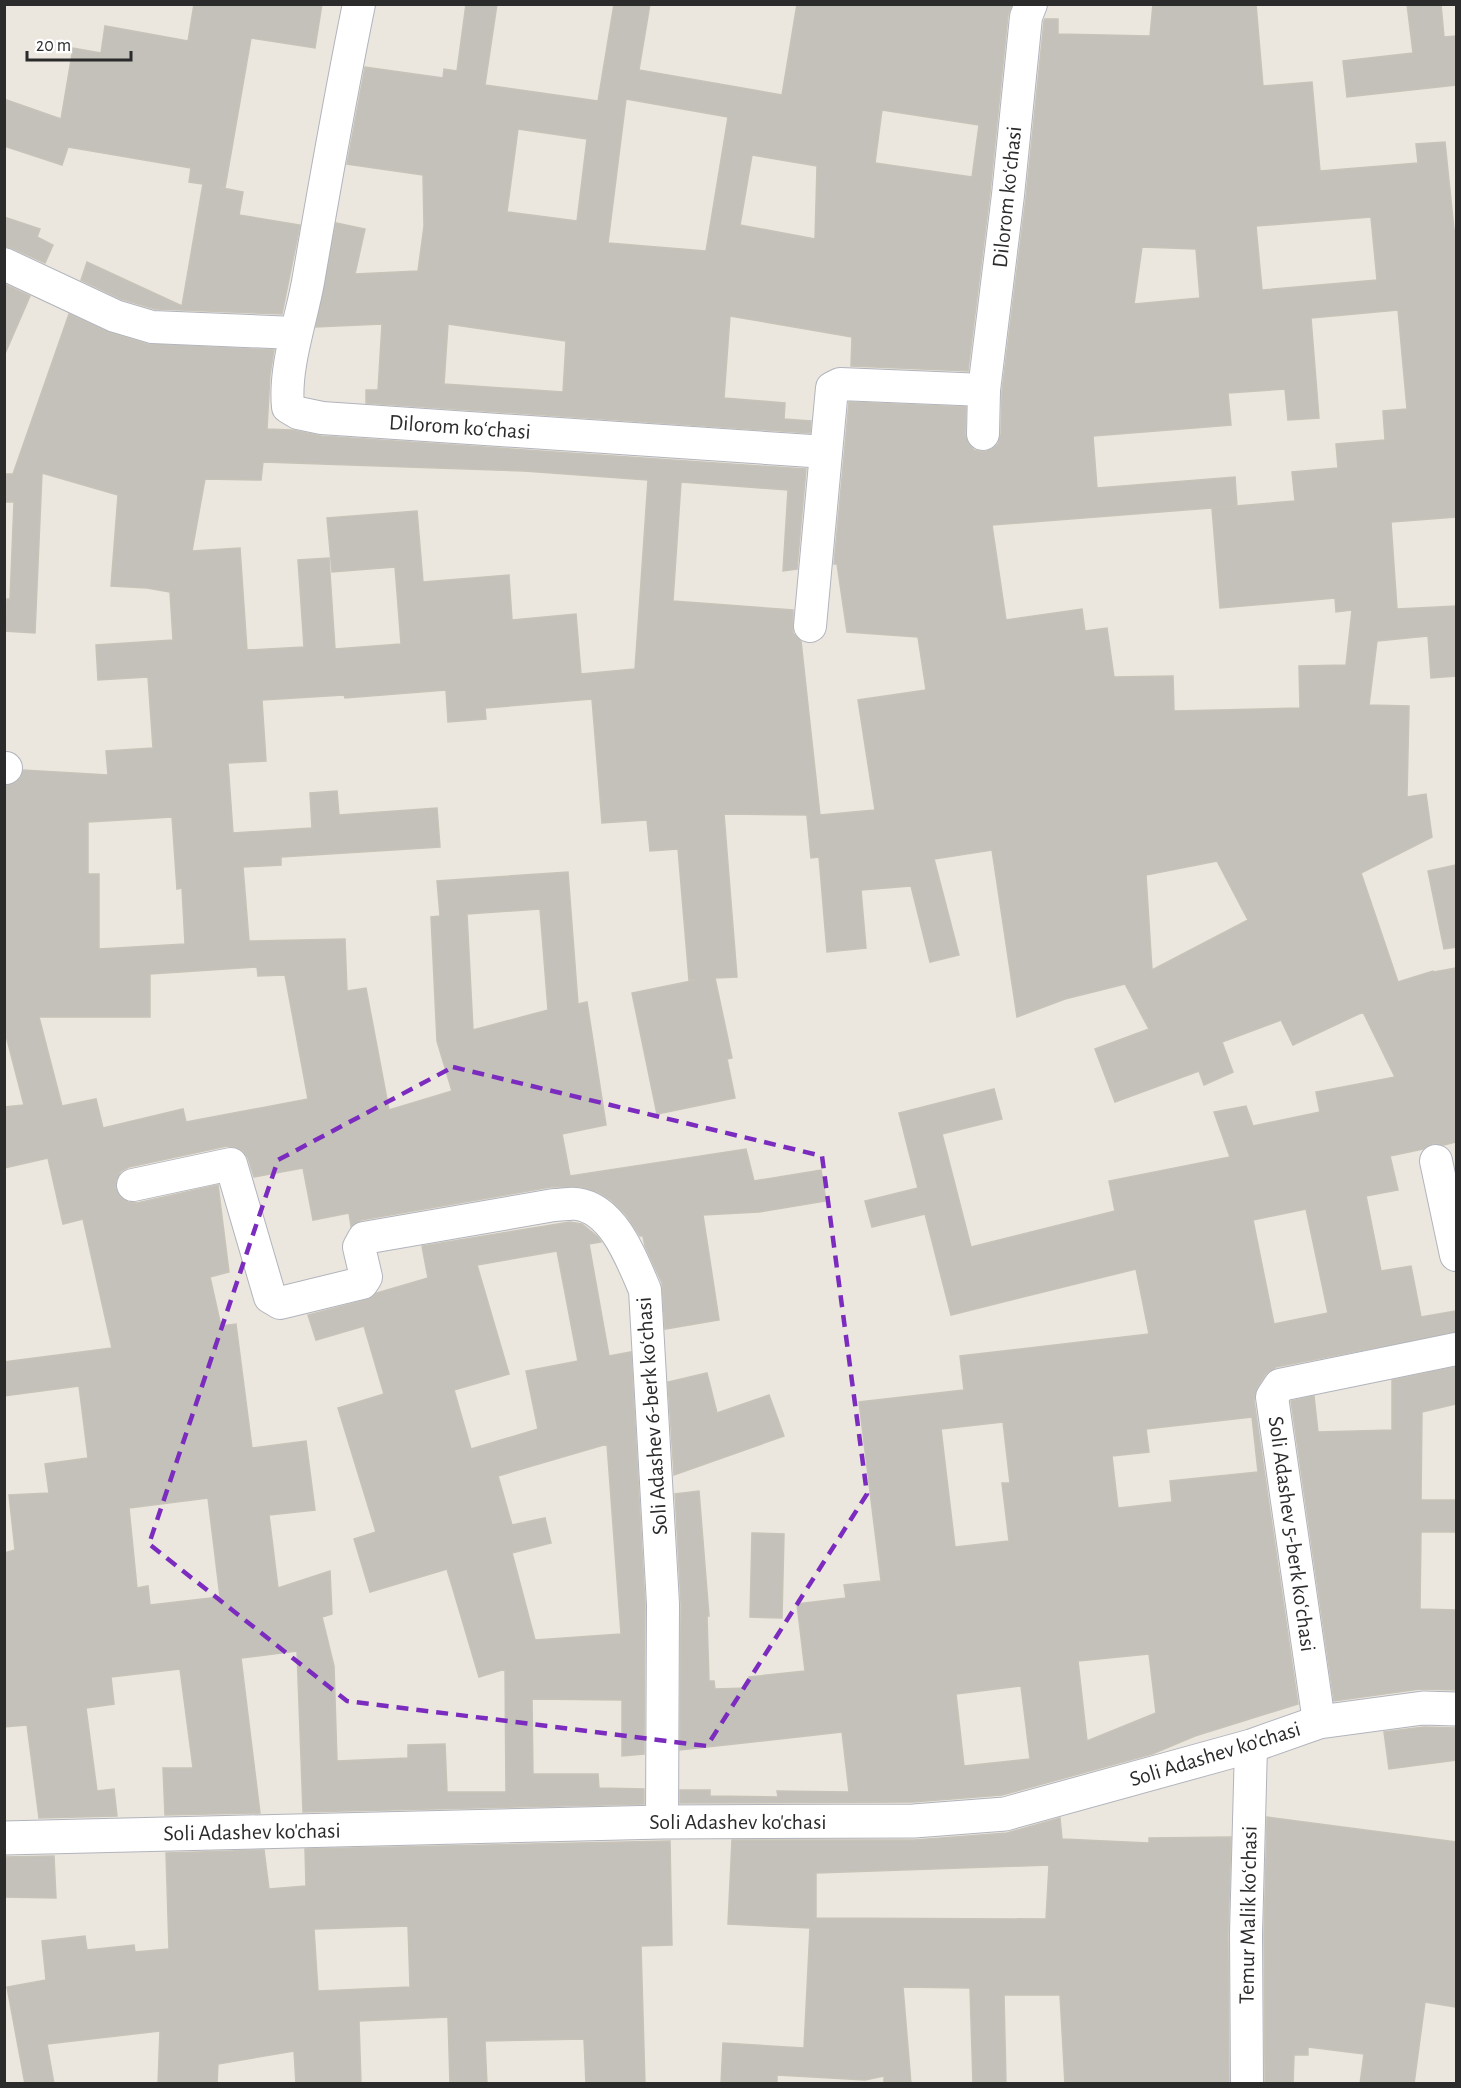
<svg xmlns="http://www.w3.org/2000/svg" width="1461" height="2088" font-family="'Alegreya Sans',sans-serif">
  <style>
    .building { fill: #c4c1ba; stroke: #c7c3b9; stroke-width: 1.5; fill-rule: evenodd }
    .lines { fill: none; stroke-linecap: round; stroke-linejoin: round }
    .street-casing { stroke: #b2b4bd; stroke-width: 34 }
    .secondary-casing { stroke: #b2b4bd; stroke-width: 35 }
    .street { stroke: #fff; stroke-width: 32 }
    .secondary { stroke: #fff; stroke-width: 33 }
    .marked { fill: none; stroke: #7b2cbf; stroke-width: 4.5; stroke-dasharray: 12 8; stroke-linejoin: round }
    .labels { text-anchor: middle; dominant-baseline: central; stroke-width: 6; stroke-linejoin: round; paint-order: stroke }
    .street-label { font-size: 22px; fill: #2b2b2b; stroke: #fff }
  </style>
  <rect width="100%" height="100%" fill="#ebe7df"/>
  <!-- building -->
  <g class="building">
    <path d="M194,4H322L315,48L251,38L225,188L218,187L243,192L239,215L300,225L282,314L155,309L121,299L81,280L87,262L182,306L203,184L189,182L191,168L68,147L62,165L4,146V99L61,119L73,48L101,53L105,26L188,41Z"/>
    <path d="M466,4H497L485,85L598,101L614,4H650L639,70L782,95L797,4H1012L1008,15L990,193L968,371L851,366L852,337L730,316L724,398L785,403L784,419L811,421L810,433L366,403V390H378L382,324L316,327L336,223L365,229L355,274L418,271L424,226L423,175L347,164L365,67L443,78L444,69L457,71ZM626,99L728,117L706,251L608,243ZM882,110L979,125L972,177L875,163ZM518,129L587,139L577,221L507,212ZM752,155L817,166L815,239L740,225ZM448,324L566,341L563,392L444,384Z"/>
    <path d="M1153,4H1256L1263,86L1312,82L1320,171L1418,163L1416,144L1445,142L1454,229H1456V517L1391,522L1397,609L1456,606V676L1431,678L1428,636L1377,641L1369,705L1409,706L1407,797L1426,794L1432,837L1361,873L1398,982L1433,971L1434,972L1456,968V1142L1444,1145L1433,1143L1423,1149L1390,1156L1398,1190L1366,1196L1381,1271L1411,1266L1421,1317L1456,1311V1332L1276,1367L1265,1375L1257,1388L1254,1400L1298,1704L1195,1736L1152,1754L1002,1795L913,1802L680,1803V1790H710V1796L778,1797L777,1791L849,1792L842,1732L680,1750L681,1604L675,1494L699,1491L709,1616H707L709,1681H714L715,1689L748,1688L749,1677L805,1671L797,1604L846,1598L844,1585L881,1581L859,1402L964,1390L960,1356L1149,1334L1136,1269L951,1315L925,1214L872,1227L865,1201L918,1188L899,1113L994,1089L1002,1119L942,1134L971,1247L1115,1211L1109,1181L1230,1157L1214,1112L1246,1106L1253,1126L1320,1112L1316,1092L1395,1077L1363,1012L1293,1045L1281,1020L1222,1042L1233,1072L1204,1085L1199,1071L1115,1102L1095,1049L1149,1029L1125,984L1065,999L1017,1017L992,850L934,859L959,955L930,962L911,886L861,890L866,948L827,952L819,857L811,858L807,816L810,815L724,814L737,977L715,978L732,1058L727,1059L735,1098L657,1114L632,993L696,980H689L678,849L650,851L647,820L602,823L592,699L485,708L486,719L448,722L446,690L345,698L344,695L262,700L266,761L228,763L233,833L312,828L310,793L337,791L339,815L437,808L440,847L281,857V865L243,867L249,941L345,939L347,991L366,988L389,1110L452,1091L437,1041L431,917L440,916L437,881L568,872L578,1004L587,1002L606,1125L562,1134L570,1176L746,1149L754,1181L821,1170L826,1201L759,1212L703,1215L719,1320L665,1329L662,1283L645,1246L643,1236H640L626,1215L611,1200L600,1193L582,1187H551L361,1220L351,1226L349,1213L313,1220L303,1168L254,1177L248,1158L243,1151L236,1147L227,1146L129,1167L121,1171L116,1180V1189L120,1197L128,1202L137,1203L218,1185L229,1272L210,1277L221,1326L236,1324L252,1448L306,1441L315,1510L269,1515L278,1588L330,1571L332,1614L322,1617L334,1666L337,1761L408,1758V1745L445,1744L447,1792H506L505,1669L479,1677L447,1569L370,1592L354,1539L376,1532L338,1408L384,1394L364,1326L316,1340L308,1315L366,1300L377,1293L428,1278L422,1246L570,1222L582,1224L598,1237L601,1242L589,1244L609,1356L631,1352L645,1604L644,1754L622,1756V1700L532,1699L533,1774H598L599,1788L644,1789V1804L303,1812L297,1651L241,1658L260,1813L165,1815L163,1768H193L180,1669L111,1677L114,1704L86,1708L97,1791L114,1789L117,1816L39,1818L27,1725L4,1727V1553L15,1550L9,1495L49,1493L45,1464L88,1458L79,1386L4,1396V1362L112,1348L83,1219L63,1224L48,1158L4,1168V1107L24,1105L4,1028V786L15,783L21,777L23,770L108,775L106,751L153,748L148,677L98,680L96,645L173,640L170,592L147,588L111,586L118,495L42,473L35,633L4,631L7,599H10L14,502H4V474H13L69,314L108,332L147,344L274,350L270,375L267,429L292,430L321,436L806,469L797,569L783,571L788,490L681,482L673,601L793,610V633L801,641L820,815L875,810L858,700L926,690L918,637L847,632L837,564H834L849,402L966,407L965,434L968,443L974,450L983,452L992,449L998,444L1001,434L1002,391L1026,197L1044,21L1045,19H1058V34L1150,36ZM1371,217L1377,280L1262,290L1256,226ZM1142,247L1196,249L1200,298L1134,304ZM1398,310L1407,409L1383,411L1385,440L1336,444L1338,468L1292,472L1295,501L1212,508L1220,608L1335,598L1336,612L1352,610L1346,665L1299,666L1300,708L1174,711L1173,676L1114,677L1107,628L1085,631L1082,609L1006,620L992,525L1237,506L1235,477L1097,488L1093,436L1231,425L1228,393L1285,389L1288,420L1319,418L1311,318ZM263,462L524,471L648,480L635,669L581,674L576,614L512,620L509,575L423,582L417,511L327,518L332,572L395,567L401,644L335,649L329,558L298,560L304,647L247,650L240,548L192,551L205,479L261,480ZM172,817L177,889L182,888L185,944L99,949V874H88V822ZM1217,861L1248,920L1152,970L1146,875ZM540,909L548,1010L473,1030L467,914ZM257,967L258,976L285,975L308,1099L186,1122L183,1109L103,1128L96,1099L62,1106L39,1017H150V974ZM1306,1209L1328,1313L1274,1324L1253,1220ZM557,1251L578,1361L526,1371L538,1429L471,1449L454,1390L509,1374L477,1265ZM1252,1417L1258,1472L1170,1481L1172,1502L1118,1508L1112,1456L1149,1452L1146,1429ZM1003,1422L1010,1483H1002L1009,1541L955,1547L941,1429ZM607,1444L621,1634L535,1640L512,1553L551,1543L545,1518L512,1525L498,1476ZM208,1498L220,1597L150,1605L148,1586L137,1588L129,1508ZM1149,1654L1156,1713L1087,1741L1078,1661ZM1021,1686L1030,1759L964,1766L956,1694Z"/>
    <path d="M1407,4H1441L1444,37L1456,36V85L1347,97L1343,61L1413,53Z"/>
    <path d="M4,217L40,229L37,237L53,245L45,263L12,248L4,246Z"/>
    <path d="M4,284L30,296L4,356Z"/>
    <path d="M1456,865V947L1444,949L1428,871Z"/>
    <path d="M1456,1367V1404L1422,1412L1421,1500H1456V1532H1421L1420,1609L1456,1610V1690L1420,1689L1334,1701L1291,1401L1314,1396L1318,1432L1392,1430V1380Z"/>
    <path d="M707,1373L717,1413L769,1395L784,1436L674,1475L668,1382Z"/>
    <path d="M752,1533L784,1534L782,1618L750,1617Z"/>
    <path d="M1424,1727L1456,1728V1760L1389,1769L1384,1732Z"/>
    <path d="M1267,1817L1456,1842V2007L1425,2002L1414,2084H1360L1364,2054L1308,2047V2055H1294L1293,2084H1265L1264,1934Z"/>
    <path d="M1060,1818L1062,1839L1149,1843V1838L1231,1837L1228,1934L1229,2084H1065L1060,1995H1004L1006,2084H973L970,1988L903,1987L911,2084H884V2076L865,2080L777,2075V2084H721L723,2043L804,2048L810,1928L728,1924L732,1840H915L1007,1833ZM1049,1865L1046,1919L816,1918V1873Z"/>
    <path d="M670,1841L672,1945L641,1946L645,2084H586L584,2039L485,2041L487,2084H450L448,2017L359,2021L361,2084H296L294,2051L218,2064L217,2084H158L160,2031L47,2044L54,2084H25L7,1987L46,1980L42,1941L85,1936L87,1950L134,1945L135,1952L169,1949L166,1853L264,1850L269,1889L306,1886L305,1849ZM408,1926L410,1987L318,1991L314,1929Z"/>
    <path d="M54,1856L56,1898L4,1897V1857Z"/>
  </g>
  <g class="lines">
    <!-- street casing -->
    <g class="street-casing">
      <g id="street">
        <path d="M359,4C340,97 324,189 308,282C301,321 284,367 288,407L298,413L322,418L826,452"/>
        <path d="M4,264L115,316L152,327L295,333"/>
        <path d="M983,434L984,390L1008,195L1026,17L1031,4"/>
        <path d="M810,626L832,388L840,384L984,390"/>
        <path d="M4,768H6"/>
        <path d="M1436,1161L1456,1255"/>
        <path d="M133,1185L231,1164L270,1297L280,1303L362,1283L366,1277L359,1247L364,1238L554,1205C561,1205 570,1203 577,1204C614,1209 632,1260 645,1290L663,1604L662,1822"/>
        <path d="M1319,1722L1272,1397L1280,1385L1456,1349"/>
        <path d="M1247,2084L1246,1934L1251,1746"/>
      </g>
    </g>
    <!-- secondary casing -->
    <g class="secondary-casing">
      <path id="secondary" d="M4,1838L662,1822L914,1821L1005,1814L1251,1746L1319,1722L1423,1708L1456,1709"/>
    </g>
    <!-- street -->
    <use href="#street" class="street"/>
    <!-- secondary -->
    <use href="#secondary" class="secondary"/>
  </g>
  <!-- marked area -->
  <path class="marked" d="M453,1067L822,1156L867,1494L707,1746L347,1701L149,1544L278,1160Z"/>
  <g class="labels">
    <!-- street labels -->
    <g class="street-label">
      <text transform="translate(1007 197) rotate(-84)">Dilorom koʻchasi</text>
      <text transform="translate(460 427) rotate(4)">Dilorom koʻchasi</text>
      <text transform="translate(652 1416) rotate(-94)">Soli Adashev 6-berk koʻchasi</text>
      <text transform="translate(1292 1534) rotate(82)">Soli Adashev 5-berk koʻchasi</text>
      <text transform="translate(1215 1754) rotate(-17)">Soli Adashev ko'chasi</text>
      <text x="738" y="1822">Soli Adashev ko'chasi</text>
      <text transform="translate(252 1832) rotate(-1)">Soli Adashev ko'chasi</text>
      <text transform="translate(1248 1915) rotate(-89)">Temur Malik koʻchasi</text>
    </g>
  </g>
  <!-- border -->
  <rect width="1461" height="2088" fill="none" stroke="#2b2b2b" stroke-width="12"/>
  <!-- scale -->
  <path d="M27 51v9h104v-9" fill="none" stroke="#2b2b2b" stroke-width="3"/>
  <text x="36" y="51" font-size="18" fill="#2b2b2b" stroke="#ffffff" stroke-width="4.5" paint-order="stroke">20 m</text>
</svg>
